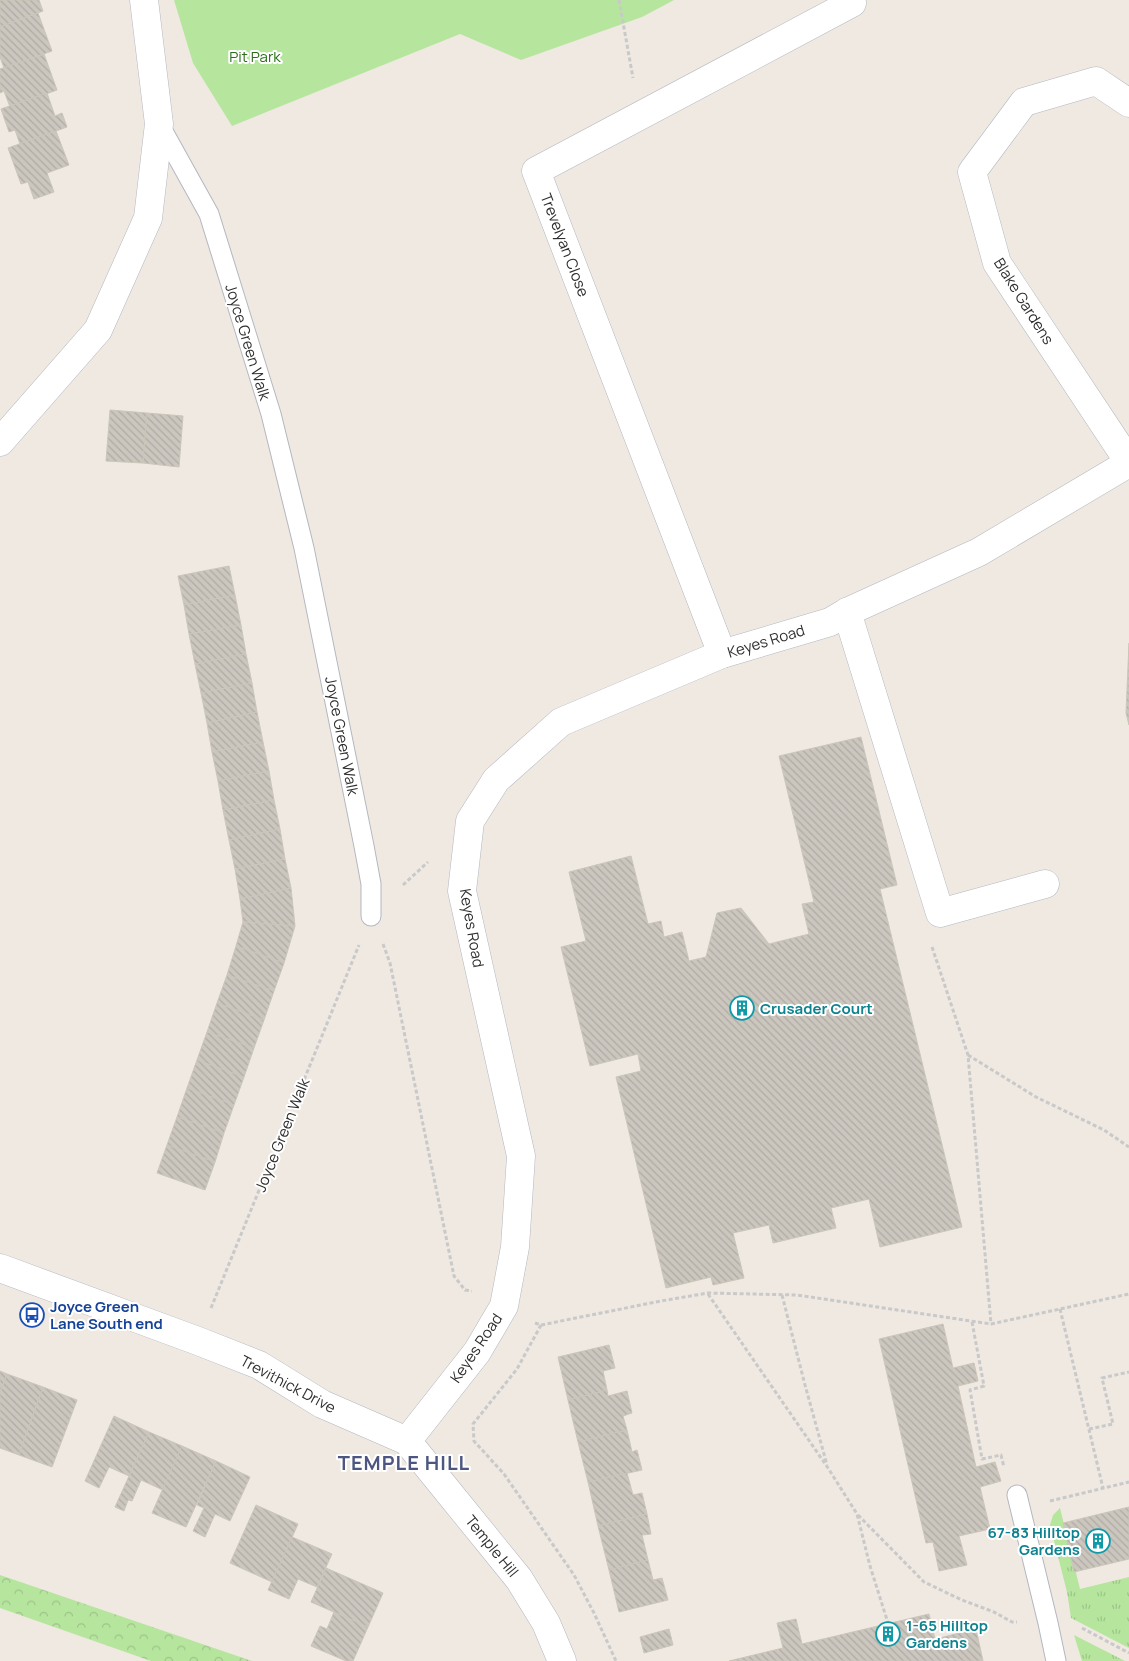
<svg xmlns="http://www.w3.org/2000/svg" width="1129" height="1661" font-family="Manrope,sans-serif">
  <style>
    .grass { fill: url(#grass-tufts) }
    .forest { fill: url(#forest-crowns) }
    .park { fill: #b6e59e }
    .building { fill: url(#building-back-hatch); stroke: #cbc5ba }
    .lines { fill: none; stroke-linecap: round; stroke-linejoin: round }
    .service-casing { stroke: #b4b7c1; stroke-width: 21 }
    .minor-casing { stroke: #b4b7c1; stroke-width: 29 }
    .tertiary-casing { stroke: #b4b7c1; stroke-width: 29 }
    .path { stroke: #c9c9c9; stroke-width: 3; stroke-dasharray: 4 2.5; stroke-linecap: butt }
    .service { stroke: #fff; stroke-width: 19 }
    .minor { stroke: #fff; stroke-width: 28 }
    .tertiary { stroke: #fff; stroke-width: 28 }
    .labels { text-anchor: middle; dominant-baseline: central; stroke-width: 4; stroke-linejoin: round; paint-order: stroke }
    .park-label { font-size: 15px; fill: #2c6e1b; stroke: #fff }
    .street-label { font-size: 15px; fill: #2e2e2e; stroke: #fff }
    .culture-label { font-size: 15px; font-weight: bold; fill: #0d838f; stroke: #fff; text-anchor: start }
    .transit-label { font-size: 15px; font-weight: bold; fill: #164399; stroke: #fff; text-anchor: start }
    .district-label { font-size: 20px; font-weight: bold; letter-spacing: 1px; fill: #4d5680; stroke: #fff }
  </style>
  <defs>
    <pattern id="grass-tufts" width="24" height="20" patternUnits="userSpaceOnUse" patternTransform="scale(1.25)"><rect width="24" height="20" fill="#b6e59e"/><path d="M3 7l-1-3M5 7V3M7 7l1-3M15 17l-1-3M17 17v-4M19 17l1-3" fill="none" stroke="#9dc588"/></pattern>
    <pattern id="forest-crowns" width="20" height="18" patternUnits="userSpaceOnUse" patternTransform="scale(1.25)"><rect width="20" height="18" fill="#b6e59e"/><path d="M2 6a3 3 0 1 1 6 0M12 15a3 3 0 1 1 6 0" fill="none" stroke="#9dc588"/></pattern>
    <pattern id="building-back-hatch" width="6" height="6" patternUnits="userSpaceOnUse" patternTransform="scale(1.25)"><rect width="6" height="6" fill="#cbc7bf"/><path d="M-1 5l2 2M0 0l6 6M5-1l2 2" fill="none" stroke="#afaba4"/></pattern>
  </defs>
  <rect width="100%" height="100%" fill="#efe9e1"/>
  <!-- grass -->
  <g class="grass">
    <path d="M1060,1508L1080,1589L1129,1577V1648L1071,1618L1067,1592L1050,1525L1053,1515Z"/>
    <path d="M1074,1635L1125,1661H1082Z"/>
  </g>
  <!-- forest -->
  <path class="forest" d="M0,1575L252,1661H151L0,1608Z"/>
  <!-- park -->
  <path class="park" d="M174,0H674L642,17L521,60L460,34L232,126L193,63Z"/>
  <!-- building -->
  <g class="building">
    <path d="M0,0H39L43,11L0,27Z"/>
    <path d="M38,13L52,51L4,68L0,57V27Z"/>
    <path d="M44,54L57,90L10,107L4,91L0,93V69Z"/>
    <path d="M47,93L55,116L62,113L67,127L20,144L15,130L9,132L1,109Z"/>
    <path d="M56,131L69,165L47,173L54,192L34,199L28,182L21,184L8,148Z"/>
    <path d="M110,410L147,413L143,463L106,461Z"/>
    <path d="M147,413L183,416L179,467L143,463Z"/>
    <path d="M229,566L235,595L184,605L178,576Z"/>
    <path d="M235,595L241,625L189,634L184,605Z"/>
    <path d="M241,625L246,654L195,664L189,634Z"/>
    <path d="M1129,643V725L1126,713Z"/>
    <path d="M246,654L252,683L201,693L195,664Z"/>
    <path d="M252,683L257,712L207,723L201,693Z"/>
    <path d="M257,712L263,742L212,752L207,723Z"/>
    <path d="M861,737L897,885L880,889L962,1227L880,1247L869,1199L831,1208L836,1228L773,1243L769,1225L733,1233L744,1278L713,1285L711,1277L666,1288L616,1077L641,1071L638,1054L590,1066L561,947L586,941L569,872L631,856L648,924L661,921L664,937L682,932L689,961L706,957L717,913L741,908L769,944L809,934L802,904L814,902L779,756Z"/>
    <path d="M263,742L269,771L218,781L212,752Z"/>
    <path d="M269,771L274,800L223,810L218,781Z"/>
    <path d="M274,800L280,829L229,840L223,810Z"/>
    <path d="M280,829L285,859L235,869L229,840Z"/>
    <path d="M285,859L291,888L240,899L235,869Z"/>
    <path d="M291,888L295,926L243,922L240,899Z"/>
    <path d="M243,922L295,926L284,963L236,946Z"/>
    <path d="M236,946L284,963L274,991L227,975Z"/>
    <path d="M227,975L274,991L264,1020L217,1003Z"/>
    <path d="M217,1003L264,1020L254,1048L207,1032Z"/>
    <path d="M207,1032L254,1048L244,1077L197,1060Z"/>
    <path d="M197,1060L244,1077L234,1105L187,1088Z"/>
    <path d="M187,1088L234,1105L224,1133L177,1117Z"/>
    <path d="M177,1117L224,1133L215,1162L167,1145Z"/>
    <path d="M167,1145L215,1162L205,1190L157,1173Z"/>
    <path d="M943,1324L953,1368L974,1363L978,1381L958,1386L976,1467L995,1462L1001,1481L980,1487L990,1529L959,1536L967,1565L939,1571L933,1542L926,1543L879,1339Z"/>
    <path d="M609,1345L615,1368L603,1371L607,1390L568,1400L558,1357Z"/>
    <path d="M0,1371L7,1374L0,1393Z"/>
    <path d="M7,1374L43,1387L19,1455L0,1448V1393Z"/>
    <path d="M43,1387L77,1400L52,1467L19,1455Z"/>
    <path d="M607,1390L608,1396L627,1391L632,1413L623,1416L627,1430L578,1442L568,1400Z"/>
    <path d="M114,1416L149,1432L129,1476L109,1467L99,1488L85,1481Z"/>
    <path d="M627,1430L632,1452L637,1450L642,1470L588,1482L578,1442Z"/>
    <path d="M149,1432L182,1446L163,1490L141,1480L132,1501L128,1500L124,1511L115,1507Z"/>
    <path d="M182,1446L216,1461L186,1527L152,1513Z"/>
    <path d="M216,1461L250,1477L230,1521L215,1514L205,1537L193,1531L204,1508L197,1505Z"/>
    <path d="M627,1473L633,1495L642,1493L647,1514L598,1526L588,1482Z"/>
    <path d="M256,1505L298,1524L272,1582L230,1563Z"/>
    <path d="M1129,1507V1559L1074,1572L1063,1523Z"/>
    <path d="M647,1514L651,1534L642,1535L648,1560L609,1570L598,1526Z"/>
    <path d="M292,1537L332,1554L317,1587L298,1579L289,1599L268,1590Z"/>
    <path d="M648,1560L653,1580L662,1578L668,1600L619,1612L609,1570Z"/>
    <path d="M326,1568L383,1593L368,1627L311,1602Z"/>
    <path d="M334,1612L368,1627L353,1661H346L311,1646L320,1626L327,1629Z"/>
    <path d="M929,1614L935,1639L976,1629L983,1661H729L783,1648L777,1623L796,1619L802,1644Z"/>
    <path d="M669,1629L673,1645L644,1653L640,1637Z"/>
  </g>
  <g class="lines">
    <!-- service casing -->
    <g class="service-casing">
      <g id="service">
        <path d="M159,124L209,214L271,414L304,548L364,846L371,884V916"/>
        <path d="M1017,1495L1048,1623L1056,1661"/>
      </g>
    </g>
    <!-- minor casing -->
    <g class="minor-casing">
      <g id="minor">
        <path d="M1129,103L1096,81L1024,102L972,172L997,263L1129,462"/>
        <path d="M0,442L98,330L148,218L159,124L144,0"/>
        <path d="M847,612L940,913L1045,884"/>
        <path d="M722,654L536,171L852,3"/>
        <path d="M407,1441L477,1352L504,1306L515,1247L521,1156L462,891L470,821L496,780L561,722L722,654L830,622L847,612L979,552L1129,463"/>
      </g>
    </g>
    <!-- tertiary casing -->
    <g class="tertiary-casing">
      <path id="tertiary" d="M0,1268L198,1341L259,1365L322,1404L407,1441L519,1579L546,1623L562,1661"/>
    </g>
    <!-- path -->
    <g class="path">
      <path d="M619,0L633,78"/>
      <path d="M403,885L428,862"/>
      <path d="M383,944L390,963L454,1276L465,1290L472,1291"/>
      <path d="M932,947L968,1055L991,1324"/>
      <path d="M968,1055L1036,1097L1104,1130L1129,1147"/>
      <path d="M708,1294L828,1468L857,1514L870,1566L888,1623"/>
      <path d="M782,1295L805,1385L827,1465"/>
      <path d="M211,1308L359,945"/>
      <path d="M1060,1309L1103,1488"/>
      <path d="M972,1322L984,1386L970,1390L982,1459L1001,1455L1004,1467"/>
      <path d="M535,1323L541,1325L661,1301L708,1293L797,1295L991,1324L1129,1294"/>
      <path d="M541,1325L517,1369L473,1424L474,1441L504,1474L574,1575L594,1613L616,1661"/>
      <path d="M1089,1429L1113,1424L1102,1378L1129,1372"/>
      <path d="M1050,1501L1129,1482"/>
      <path d="M858,1515L924,1582L962,1600L994,1612L1012,1622H1017"/>
      <path d="M1082,1628L1129,1653"/>
    </g>
    <!-- service -->
    <use href="#service" class="service"/>
    <!-- minor -->
    <use href="#minor" class="minor"/>
    <!-- tertiary -->
    <use href="#tertiary" class="tertiary"/>
  </g>
  <!-- icons -->
  <defs>
    <g id="building-ring" transform="scale(1.25)"><circle r="9.5" fill="#fff" stroke="#0f9aa8" stroke-width="1.5"/><path d="M-4-6H4V6H1V3H-1V6H-4ZM-2.5-4.3h1.7v1.8h-1.7ZM.8-4.3h1.7v1.8H.8ZM-2.5-1h1.7V.8h-1.7ZM.8-1h1.7V.8H.8Z" fill="#0f9aa8"/></g>
    <g id="bus-ring" transform="scale(1.25)"><circle r="9.5" fill="#fff" stroke="#1a4fb4" stroke-width="1.5"/><path d="M-5-6H5V4H4V6H2V4H-2V6H-4V4H-5ZM-3.5-4V0h7V-4ZM-3.5 1.2v1.5H-2V1.2ZM2 1.2v1.5H3.5V1.2Z" fill="#1a4fb4"/></g>
  </defs>
  <g fill-rule="evenodd">
    <use href="#building-ring" x="742" y="1008"/>
    <use href="#bus-ring" x="32" y="1315"/>
    <use href="#building-ring" x="1098" y="1541"/>
    <use href="#building-ring" x="888" y="1634"/>
  </g>
  <g class="labels">
    <!-- park labels -->
    <g class="park-label">
      <text x="255" y="56">Pit Park</text>
    </g>
    <!-- street labels -->
    <g class="street-label">
      <text transform="translate(565 245) rotate(69)">Trevelyan Close</text>
      <text transform="translate(1024 301) rotate(58)">Blake Gardens</text>
      <text transform="translate(248 342) rotate(73)">Joyce Green Walk</text>
      <text transform="translate(766 641) rotate(-17)">Keyes Road</text>
      <text transform="translate(342 736) rotate(79)">Joyce Green Walk</text>
      <text transform="translate(472 928) rotate(80)">Keyes Road</text>
      <text transform="translate(282 1135) rotate(-68)">Joyce Green Walk</text>
      <text transform="translate(476 1348) rotate(-56)">Keyes Road</text>
      <text transform="translate(288 1384) rotate(28)">Trevithick Drive</text>
      <text transform="translate(492 1546) rotate(51)">Temple Hill</text>
    </g>
    <!-- culture labels -->
    <g class="culture-label">
      <text x="760" y="1008">Crusader Court</text>
      <text x="1080" y="1532" text-anchor="end">67-83 Hilltop<tspan x="1080" dy="17">Gardens</tspan></text>
      <text x="906" y="1625">1-65 Hilltop<tspan x="906" dy="17">Gardens</tspan></text>
    </g>
    <!-- transit labels -->
    <g class="transit-label">
      <text x="50" y="1306">Joyce Green<tspan x="50" dy="17">Lane South end</tspan></text>
    </g>
    <!-- district labels -->
    <g class="district-label">
      <text x="404" y="1462">TEMPLE HILL</text>
    </g>
  </g>
</svg>
